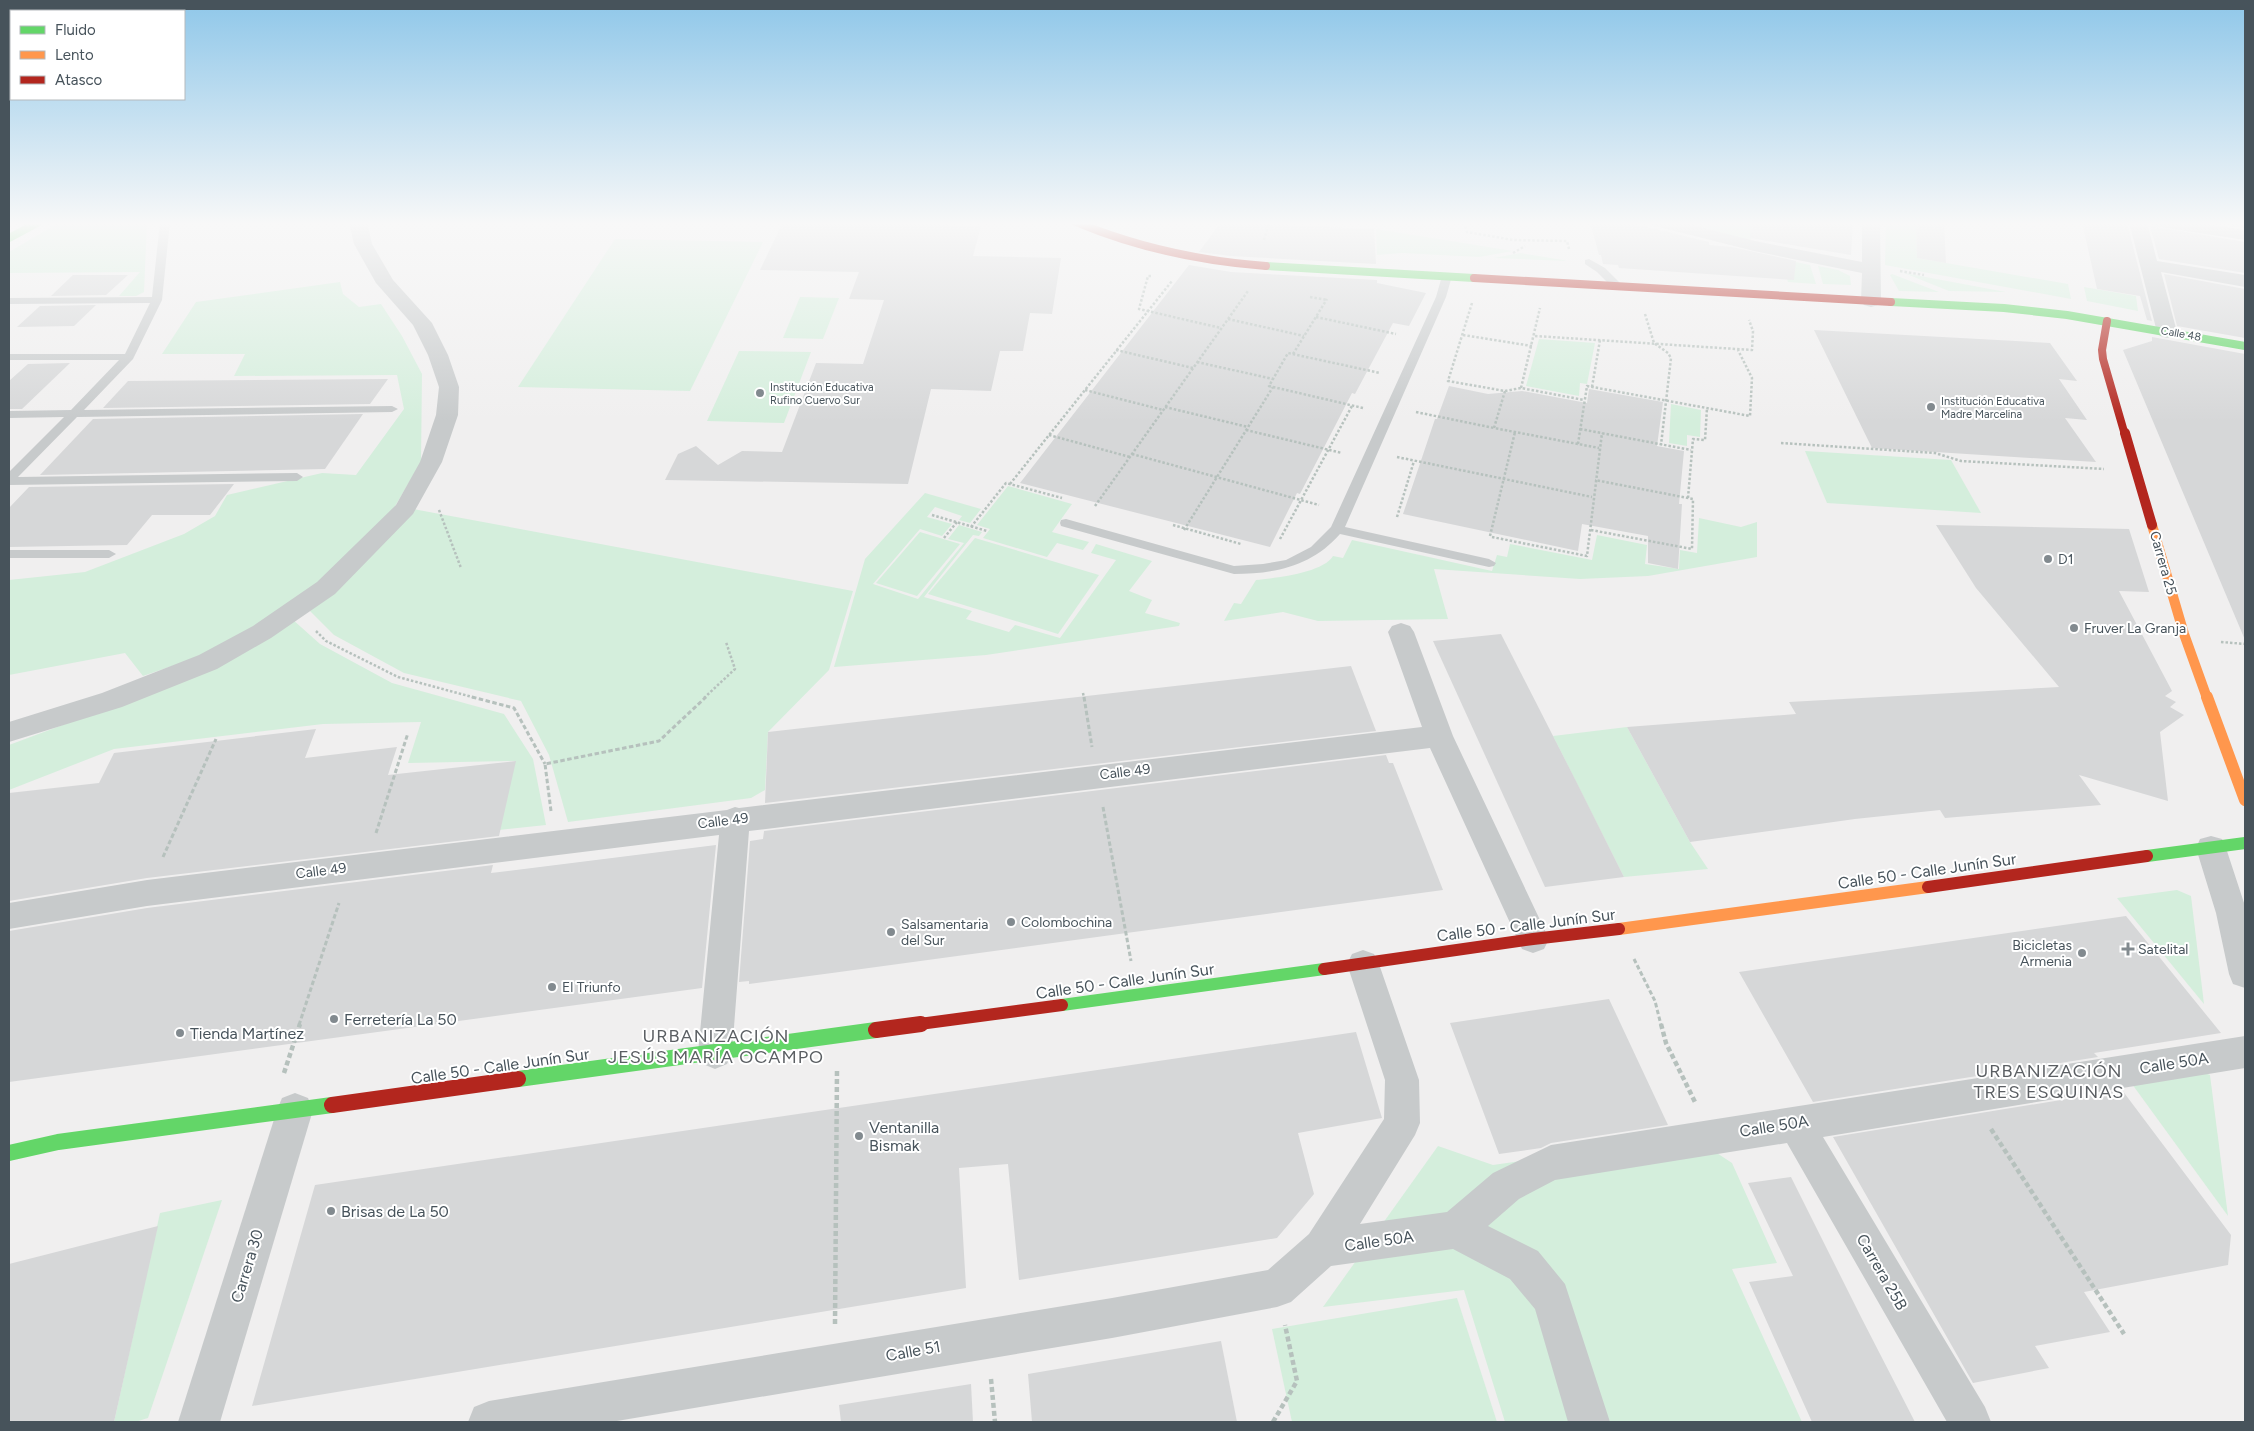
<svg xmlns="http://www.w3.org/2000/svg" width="2254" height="1431" font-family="Figtree,sans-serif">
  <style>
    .green { fill: #d4eedc }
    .building { fill: #d6d7d8 }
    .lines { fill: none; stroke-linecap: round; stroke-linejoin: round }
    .path-far2 { stroke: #b6c1bd; stroke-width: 2.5; stroke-dasharray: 2.5 2; stroke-linecap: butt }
    .path-far1 { stroke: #b6c1bd; stroke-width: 3; stroke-dasharray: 4.5 2.5; stroke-linecap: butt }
    .path { stroke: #b6c1bd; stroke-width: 4.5; stroke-dasharray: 5 3; stroke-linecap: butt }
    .lane { fill: #c7cacb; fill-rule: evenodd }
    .street { fill: #c7cacb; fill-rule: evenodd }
    .fast-far2 { stroke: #63d668; stroke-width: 8 }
    .fast-far1 { stroke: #63d668; stroke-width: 12 }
    .fast { stroke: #63d668; stroke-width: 16 }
    .slow-far1 { stroke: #ff974d; stroke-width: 10 }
    .slow { stroke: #ff974d; stroke-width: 12 }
    .jam-far3 { stroke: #b3261e; stroke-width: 8 }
    .jam-far2 { stroke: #b3261e; stroke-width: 10 }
    .jam-far1 { stroke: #b3261e; stroke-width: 12 }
    .jam { stroke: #b3261e; stroke-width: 16 }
    .poi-dot { fill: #828a8f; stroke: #fff; stroke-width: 2 }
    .labels { text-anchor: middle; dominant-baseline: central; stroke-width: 4; stroke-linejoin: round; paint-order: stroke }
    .far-street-label { font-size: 11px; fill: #47535b; stroke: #fff }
    .far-poi-label { font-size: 11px; fill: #47535b; stroke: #fff; text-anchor: start }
    .poi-label { font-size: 14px; fill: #47535b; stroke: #fff; text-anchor: start }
    .street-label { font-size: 14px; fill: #47535b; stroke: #fff }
    .near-street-label { font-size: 16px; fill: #47535b; stroke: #fff }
    .near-poi-label { font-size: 16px; fill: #47535b; stroke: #fff; text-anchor: start }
    .near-neighbourhood-label { font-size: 18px; letter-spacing: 1px; fill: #5b5f63; stroke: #fff }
  </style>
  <rect width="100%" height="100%" fill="#f0efef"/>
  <!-- green -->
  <g class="green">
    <path d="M60,222H147L144,292L136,296H119L140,272L9,273V252Z"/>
    <path d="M1685,222H1754L1751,241Z"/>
    <path d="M1886,222H1916L1917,258L2068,284L2071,299L1885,265Z"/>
    <path d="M1376,229L1513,251L1479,257L1402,253L1377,255Z"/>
    <path d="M615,239L763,242L690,391L518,387Z"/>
    <path d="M1520,253L1563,260L1567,261L1494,258Z"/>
    <path d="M1781,259L1810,265L1816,284L1788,282Z"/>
    <path d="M1818,266L1838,270L1850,276L1851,285L1823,284Z"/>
    <path d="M1904,273L2006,292L1949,291Z"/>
    <path d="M1892,274L1939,292L1899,291L1890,275Z"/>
    <path d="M340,282L343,294L359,307L381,304L402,336L422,374L421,462L394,508L323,583L257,628L207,654L143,676L125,653L9,675V580L85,572L184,534L215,516L227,495L322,473L356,475L404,409L397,375L234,376L245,354H162L196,302Z"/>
    <path d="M2084,287L2136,296L2138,311L2087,301Z"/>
    <path d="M800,297L839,298L823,339L783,338Z"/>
    <path d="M1539,339L1595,343L1587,384L1580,383L1579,396L1526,386Z"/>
    <path d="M739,351L811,352L784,423L707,421Z"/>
    <path d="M1671,404L1701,410L1700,437L1687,435V446L1669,443Z"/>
    <path d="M1805,451L1951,460L1981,513L1827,503Z"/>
    <path d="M1008,486L1072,504L1052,532L1089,542L1083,550L1057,543L1047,557L983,538L990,529L977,525Z"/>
    <path d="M925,493L981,509L970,523L959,520L962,516L935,507L927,517L952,524L942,536L920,529L873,584L918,599L964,543L948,539L959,525L982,532L979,536L973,535L924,597L972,611L966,619L1009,632L1015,625L1060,638L1116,560L1091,553L1096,544L1152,561L1129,591L1152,600L1145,613L1180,623L1179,626L986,655L834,667L865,559Z"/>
    <path d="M413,509L853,591L829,670L768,732L765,790L751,798L568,822L549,755L521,701L404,673L334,635L307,608Z"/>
    <path d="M1699,518L1741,527L1757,522V557L1648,576L1580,579L1434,569L1448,619L1318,621L1283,612L1224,621L1234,603L1241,604L1256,580C1275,578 1323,573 1333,556L1343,558L1352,540L1492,571L1497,555L1507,557L1510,544L1592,560L1597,535L1647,545L1645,564L1679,569L1680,550L1697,553Z"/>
    <path d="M920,532L960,544L917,596L876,583Z"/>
    <path d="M975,538L1099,575L1058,634L928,594Z"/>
    <path d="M292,619L320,644L392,683L504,714L533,759L546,825L499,830L515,761L408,763L421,722L323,724L114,749L9,790V745L111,707Z"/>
    <path d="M1627,727L1690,842L1708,869L1624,877L1553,736Z"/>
    <path d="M2177,890L2191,896L2204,1004L2117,898Z"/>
    <path d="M2199,1070L2210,1075L2228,1216L2132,1084Z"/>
    <path d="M1691,1136L1732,1163L1777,1263L1732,1269L1802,1422H1505L1464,1290L1323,1307L1438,1146L1493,1165Z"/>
    <path d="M222,1200L148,1418L135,1422H114L160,1213Z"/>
    <path d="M1457,1298L1497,1422H1292L1272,1329Z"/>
  </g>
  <!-- building -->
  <g class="building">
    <path d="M783,222H867V223L981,226L973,256L1061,258L1052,314L1030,313L1023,351H1000L991,391L931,389L908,484L665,480L678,454L696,446L718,465L742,451L782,452L816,363L863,364L884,300L849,299L859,272L760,270Z"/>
    <path d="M1221,222L1374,229L1376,264L1231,256L1199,252Z"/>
    <path d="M1590,222H1618L1647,227L1709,242V245L1732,247L1796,261L1794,280L1619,268L1618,265L1603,264L1601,255H1599Z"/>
    <path d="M1751,222H1853L1851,255L1750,238Z"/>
    <path d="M1916,222H1944L1946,263L1917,258Z"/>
    <path d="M2082,222L2127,223L2152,321L2147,320L2140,296L2097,289Z"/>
    <path d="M2204,222H2245V228Z"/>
    <path d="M2150,226L2245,242V273L2159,259Z"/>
    <path d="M1189,265L1231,272L1377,280V283L1426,293L1409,326L1393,323L1355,394L1352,393L1300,494L1297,493L1270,547L1020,483Z"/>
    <path d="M2164,274L2245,289V338L2177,326Z"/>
    <path d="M73,275H128L106,295L51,296Z"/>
    <path d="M96,305L74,326L17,327L40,306Z"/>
    <path d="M1814,330L2050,343L2077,381L2059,379L2087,420L2065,418L2096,462L1872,448Z"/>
    <path d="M2152,337L2245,354V640L2123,350L2152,341Z"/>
    <path d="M70,363L22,409H9V381L28,364Z"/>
    <path d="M388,379L370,404L103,408L128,381Z"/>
    <path d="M1449,386L1488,394L1522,391L1587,403L1589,389L1663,402L1657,446L1684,451L1679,504H1682L1678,569L1648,563V536L1582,524L1578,551L1403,514L1435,419H1437Z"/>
    <path d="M363,414L325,469L40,475L93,419Z"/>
    <path d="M234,484L210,515H152L127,545L9,547V508L29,487Z"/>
    <path d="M1936,525L2129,529L2149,592L2119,591L2172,691L2165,696L2176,702L2170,707L2184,715L2160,732L2168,801L2079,775L2101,805L1945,818L1940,810L1855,819L1690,842L1627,727L1796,714L1789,702L2059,687L1976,588Z"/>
    <path d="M1501,634L1576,781L1624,877L1545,887L1433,641Z"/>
    <path d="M1351,666L1376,731L765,803L768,732Z"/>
    <path d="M316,729L305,758L397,747L388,775L516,761L499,836L147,878L9,901V793L99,783L114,753Z"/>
    <path d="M1386,755L1389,763H1393L1443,890L832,973L749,984V981L739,982L750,841L763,839L764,831Z"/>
    <path d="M716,845L702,988L9,1082V931L147,908L493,865L491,873Z"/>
    <path d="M2126,916L2221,1033L2094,1053L2098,1057L1813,1102L1739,972Z"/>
    <path d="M1609,999L1668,1125L1551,1143L1541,1148L1499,1154L1450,1023Z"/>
    <path d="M1356,1032L1382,1118L1298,1133L1314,1194L1277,1238L1019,1280L1008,1164L959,1168L966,1288L252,1406L315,1185Z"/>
    <path d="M2122,1090L2231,1235L2228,1265L2084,1292L2110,1332L2035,1346L2049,1368L1973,1383L1833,1137Z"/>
    <path d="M1791,1177L1862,1319L1915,1422H1812L1749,1282L1793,1276L1748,1183Z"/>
    <path d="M158,1226L114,1422H9V1264Z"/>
    <path d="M1221,1341L1237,1422H1032L1028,1374Z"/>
    <path d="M971,1384L973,1422H841L839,1405Z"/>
  </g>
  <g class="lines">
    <!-- path-far2 -->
    <g class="path-far2">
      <path d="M1418,222L1464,223L1467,232L1513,240L1567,241L1569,249"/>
      <path d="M1264,240L1269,222"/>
      <path d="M1513,253L1525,246"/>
      <path d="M1900,271L1924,275"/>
      <path d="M1151,276H1148L1139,309L1221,328"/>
      <path d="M1310,297L1327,300"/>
      <path d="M1472,303L1448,381L1505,391L1494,428L1599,448"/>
      <path d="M1645,314L1654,343L1668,353L1671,358L1661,445"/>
      <path d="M1316,317L1396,334"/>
      <path d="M1228,319L1304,336"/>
      <path d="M1463,335L1532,346"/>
      <path d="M1535,336L1752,350L1753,331L1749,320"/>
      <path d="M1116,350L1193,368"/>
      <path d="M1293,354L1327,299"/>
      <path d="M1197,362L1273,379"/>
      <path d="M1592,387L1600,340"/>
      <path d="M1521,388L1540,308"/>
      <path d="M1085,390L1163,410"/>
      <path d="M1505,391L1521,388L1584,400"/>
      <path d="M1165,407L1248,427"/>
      <path d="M1363,408L1269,386L1288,353L1380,373"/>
      <path d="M1416,412L1494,428"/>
      <path d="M1580,429L1691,450"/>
      <path d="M1246,430L1342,453"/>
      <path d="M1049,435L1130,457"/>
      <path d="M1781,443L1935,453L1961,461L2104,469"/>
      <path d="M1578,444L1587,386L1750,416L1752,378L1738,350"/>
      <path d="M1132,454L1319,505"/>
      <path d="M1397,457L1592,497"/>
      <path d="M1010,484L1172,281"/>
      <path d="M1688,498L1693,439L1705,440L1707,408"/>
      <path d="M1095,506L1248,291"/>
      <path d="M439,510L461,568"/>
      <path d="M932,515L987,531"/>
      <path d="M1397,517L1414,461"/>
      <path d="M1173,525L1241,544"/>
      <path d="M971,527L1006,483L1062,498"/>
      <path d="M1184,530L1273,387"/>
      <path d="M1591,530L1692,549L1693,499L1595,480"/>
      <path d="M1490,536L1515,432"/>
      <path d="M1492,537L1587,556L1602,433"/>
      <path d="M944,538L957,522"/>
      <path d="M1280,539L1352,406"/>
      <path d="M316,631L326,641L398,677L476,698"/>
      <path d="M2221,642L2245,644"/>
      <path d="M1083,693L1084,698"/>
      <path d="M704,698L735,669L726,642"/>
    </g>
    <!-- path-far1 -->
    <g class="path-far1">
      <path d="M472,697L514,708L545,764"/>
      <path d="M1084,697L1092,747"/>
      <path d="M1103,807L1131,961"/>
      <path d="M551,811L545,764L659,741L706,697"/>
      <path d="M376,833L408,733"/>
      <path d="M163,857L216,739"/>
      <path d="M1634,959L1655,1001L1661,1025"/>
      <path d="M299,1025L339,903"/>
    </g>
    <!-- path -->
    <g class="path">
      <path d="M1661,1024L1666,1043L1695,1102"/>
      <path d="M284,1073L300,1024"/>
      <path d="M1991,1129L2124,1334"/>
      <path d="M835,1324L837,1070"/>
      <path d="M991,1379L995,1422"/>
      <path d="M1273,1422L1297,1381L1285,1325"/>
    </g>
    <!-- lane -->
    <g class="lane">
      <path d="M160,222H170L162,300L133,359L84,410L392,406L398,409L392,412L77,417L18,477L297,473L303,477L297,481L9,485V472L64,417L9,418V411L71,410L119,360H9V354H125L150,303L9,304V298L152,297Z"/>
      <path d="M1589,259L1605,268L1621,284V288H1613L1597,272L1585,264V260Z"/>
      <path d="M1447,273L1452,276L1446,297L1345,527L1489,559L1496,563L1494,566L1489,567L1340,534C1312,566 1275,574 1234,574L1061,526L1060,523L1061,520L1066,519L1234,566L1263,564L1286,560L1311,547L1331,527L1436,297L1442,276Z"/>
      <path d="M9,550H109L116,554L109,558H9Z"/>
    </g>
    <!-- street -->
    <g class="street">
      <path d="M349,222H367L372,244L393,280L432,323L448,355L459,387L458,415L442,462L413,514L335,594L271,638L217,669L122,707L9,742V722L102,693L199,655L253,626L317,582L396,505L420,462L436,415L439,387L428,355L413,325L376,283L354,244Z"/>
      <path d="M1652,222H1681L1755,241L1862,262V222H1880L1881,301L1878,305L1871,307L1864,305L1861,301L1862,273L1754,251L1655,226Z"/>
      <path d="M2129,222H2147L2157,261L2245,275V287L2161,272L2177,332L2174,336L2167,338L2160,336L2157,332Z"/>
      <path d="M2151,222H2193L2245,230V240L2160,227L2154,226Z"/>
      <path d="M1401,623L1410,626L1414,632L1453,736L1549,939L1544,949L1533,953L1522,949L1430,748L749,831L732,1053L727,1064L715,1069L703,1064L698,1053L719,835L147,906L9,929V903L147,880L727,810L735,807L739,808L1422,727L1388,632L1392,626Z"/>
      <path d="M2211,836L2222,839L2226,848L2245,906V988L2233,984L2229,974L2216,913L2196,848L2200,839Z"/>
      <path d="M1363,950L1374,954L1379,964L1419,1080L1420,1123L1415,1135L1360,1224L1447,1212L1493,1173L1551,1145L2245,1036V1068L1823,1137L1985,1407L1991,1422H1947L1787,1143L1555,1180L1519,1199L1488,1226L1538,1251L1565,1284L1610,1422H1568L1535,1309L1510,1279L1453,1249L1331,1266L1291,1302L1277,1307L1112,1338L611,1422H468L474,1407L489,1401L1112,1298L1268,1270L1309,1234L1384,1119L1385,1080L1347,964L1352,954Z"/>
      <path d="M295,1093L308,1098L313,1110L220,1422H178L277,1110L282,1098Z"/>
    </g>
    <!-- fast-far2 -->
    <g class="fast-far2">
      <path d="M9,238L39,222"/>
      <path d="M1266,266L1474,278"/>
      <path d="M1891,302L2004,308L2067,315L2245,346"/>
    </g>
    <!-- fast-far1 -->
    <g class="fast-far1">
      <path d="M2147,856L2245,843"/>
      <path d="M1062,1005L1324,969"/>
    </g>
    <!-- fast -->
    <g class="fast">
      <path d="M518,1079L876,1030"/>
      <path d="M9,1153L58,1142L332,1105"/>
    </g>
    <!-- slow-far1 -->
    <path class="slow-far1" d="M2152,525L2184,634L2207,698"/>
    <!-- slow -->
    <g class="slow">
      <path d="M2207,697L2245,800"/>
      <path d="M1619,929L1928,887"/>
    </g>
    <!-- jam-far3 -->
    <g class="jam-far3">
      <path d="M1076,222C1138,248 1199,261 1266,266"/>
      <path d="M1474,278L1891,302"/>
      <path d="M2107,321L2102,350L2103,359L2125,435"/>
    </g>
    <!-- jam-far2 -->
    <path class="jam-far2" d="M2125,433L2152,525"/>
    <!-- jam-far1 -->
    <g class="jam-far1">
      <path d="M1928,887L2147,856"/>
      <path d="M1324,969L1533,939L1619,929"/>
      <path d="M912,1025L1062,1005"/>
    </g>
    <!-- jam -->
    <g class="jam">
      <path d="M876,1030L921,1024"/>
      <path d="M332,1105L518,1079"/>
    </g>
  </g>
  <!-- sky -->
  <linearGradient id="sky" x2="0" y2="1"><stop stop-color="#8fc7e9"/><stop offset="0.53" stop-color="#f8f8f8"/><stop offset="1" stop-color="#f8f8f8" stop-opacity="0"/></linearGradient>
  <rect width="2254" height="422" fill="url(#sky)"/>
  <!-- markers -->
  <g class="poi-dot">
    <circle cx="760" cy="393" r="5"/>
    <circle cx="1931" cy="407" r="5"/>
    <circle cx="2048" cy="559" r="5"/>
    <circle cx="2074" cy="628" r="5"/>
    <circle cx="1011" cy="922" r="5"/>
    <circle cx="891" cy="932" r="5"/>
    <path d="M2125.5 941.5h5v5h5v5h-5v5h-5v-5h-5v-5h5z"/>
    <circle cx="2082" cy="953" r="5"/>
    <circle cx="552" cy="987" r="5"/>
    <circle cx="334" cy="1019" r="5"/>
    <circle cx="180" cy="1033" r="5"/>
    <circle cx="859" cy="1136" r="5"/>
    <circle cx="331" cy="1211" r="5"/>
  </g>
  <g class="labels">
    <!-- far-street labels -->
    <g class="far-street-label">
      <text transform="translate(2181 334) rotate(10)">Calle 48</text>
    </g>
    <!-- far-poi labels -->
    <g class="far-poi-label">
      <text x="770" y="387">Institución Educativa<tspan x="770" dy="13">Rufino Cuervo Sur</tspan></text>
      <text x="1941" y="401">Institución Educativa<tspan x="1941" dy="13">Madre Marcelina</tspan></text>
    </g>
    <!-- poi labels -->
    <g class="poi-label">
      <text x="2058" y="559">D1</text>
      <text x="2084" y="628">Fruver La Granja</text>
      <text x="1021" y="922">Colombochina</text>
      <text x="901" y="924">Salsamentaria<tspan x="901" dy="16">del Sur</tspan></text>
      <text x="2072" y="945" text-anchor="end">Bicicletas<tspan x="2072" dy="16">Armenia</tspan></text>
      <text x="2138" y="949">Satelital</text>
      <text x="562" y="987">El Triunfo</text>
    </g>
    <!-- street labels -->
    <g class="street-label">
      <text transform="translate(2163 563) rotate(74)">Carrera 25</text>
      <text transform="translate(1125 772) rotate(-7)">Calle 49</text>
      <text transform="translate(723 821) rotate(-7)">Calle 49</text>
      <text transform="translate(321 871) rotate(-7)">Calle 49</text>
    </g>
    <!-- near-street labels -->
    <g class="near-street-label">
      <text transform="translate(1927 871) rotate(-8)">Calle 50 - Calle Junín Sur</text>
      <text transform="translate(1526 925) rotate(-7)">Calle 50 - Calle Junín Sur</text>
      <text transform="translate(1125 981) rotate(-8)">Calle 50 - Calle Junín Sur</text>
      <text transform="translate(2174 1063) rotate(-9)">Calle 50A</text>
      <text transform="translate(500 1066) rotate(-8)">Calle 50 - Calle Junín Sur</text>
      <text transform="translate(1774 1126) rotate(-9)">Calle 50A</text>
      <text transform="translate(1379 1241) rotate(-8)">Calle 50A</text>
      <text transform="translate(247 1266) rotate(-73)">Carrera 30</text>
      <text transform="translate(1882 1272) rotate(60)">Carrera 25B</text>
      <text transform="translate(913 1351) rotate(-10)">Calle 51</text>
    </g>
    <!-- near-poi labels -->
    <g class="near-poi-label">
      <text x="344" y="1019">Ferretería La 50</text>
      <text x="190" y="1033">Tienda Martínez</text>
      <text x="869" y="1127">Ventanilla<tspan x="869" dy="18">Bismak</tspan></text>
      <text x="341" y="1211">Brisas de La 50</text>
    </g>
    <!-- near-neighbourhood labels -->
    <g class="near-neighbourhood-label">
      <text x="716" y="1036">URBANIZACIÓN<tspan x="716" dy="21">JESÚS MARÍA OCAMPO</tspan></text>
      <text x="2049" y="1071">URBANIZACIÓN<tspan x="2049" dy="21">TRES ESQUINAS</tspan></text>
    </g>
  </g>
  <!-- border -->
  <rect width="2254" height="1431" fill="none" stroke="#47535b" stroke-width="20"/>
  <!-- legend -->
  <rect x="10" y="10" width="175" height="90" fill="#ffffff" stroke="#b5babd"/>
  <rect x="20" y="26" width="25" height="8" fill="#63d668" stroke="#b5babd"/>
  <text x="55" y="35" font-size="15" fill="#47535b">Fluido</text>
  <rect x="20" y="51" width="25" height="8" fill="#ff974d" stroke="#b5babd"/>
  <text x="55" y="60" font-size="15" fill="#47535b">Lento</text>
  <rect x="20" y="76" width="25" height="8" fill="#b3261e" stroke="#b5babd"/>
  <text x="55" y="85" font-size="15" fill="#47535b">Atasco</text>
</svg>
